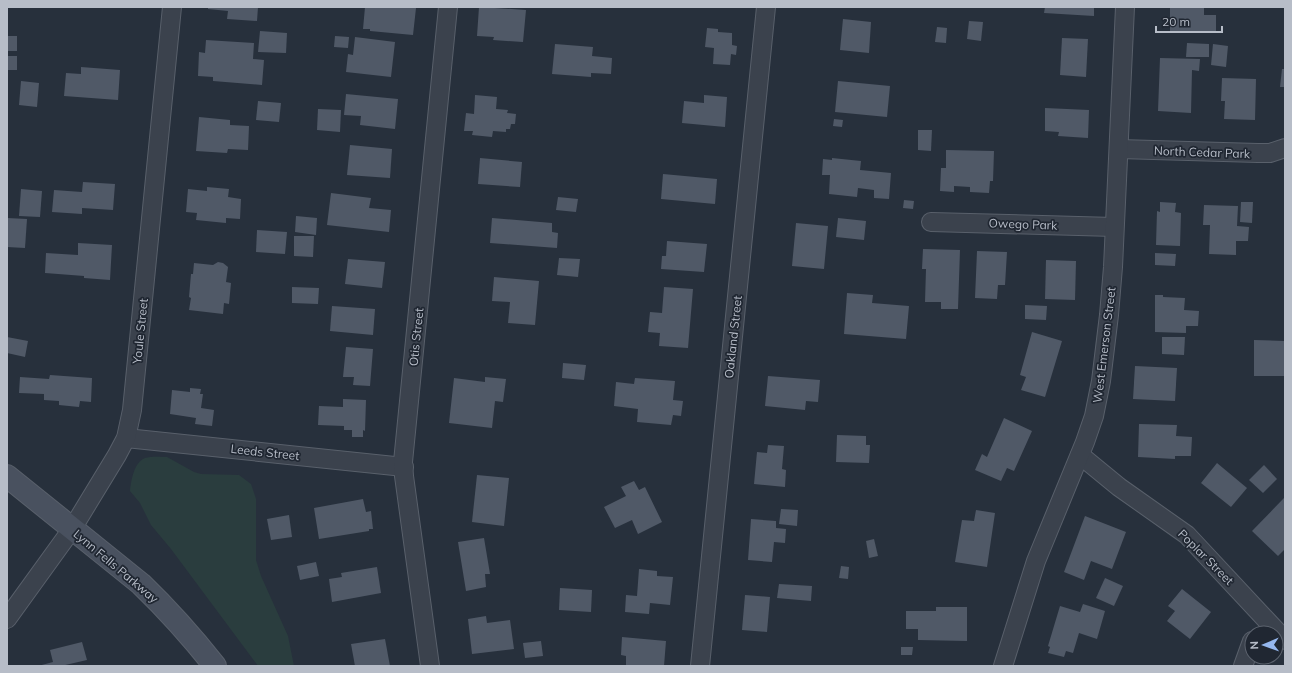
<svg xmlns="http://www.w3.org/2000/svg" width="1292" height="673" font-family="Mulish,sans-serif">
  <style>
    .green { fill: #2a3d3e }
    .building { fill: #505967 }
    .lines { fill: none; stroke-linecap: round; stroke-linejoin: round }
    .minor-casing { stroke: #59606b; stroke-width: 20 }
    .secondary-casing { stroke: #59606b; stroke-width: 24 }
    .minor { stroke: #3b424d; stroke-width: 18 }
    .secondary { stroke: #49515f; stroke-width: 22 }
    .labels { text-anchor: middle; dominant-baseline: central; stroke-width: 3.5; stroke-linejoin: round; paint-order: stroke }
    .street-label { font-size: 12px; fill: #b7bdc8; stroke: #202732 }
  </style>
  <rect width="100%" height="100%" fill="#27303c"/>
  <!-- green -->
  <path class="green" d="M167,457L194,472L201,474L239,475L251,484L256,499V560L261,576L288,636L294,666H258L171,549L151,525L140,503L130,491C131,481 134,462 145,458C152,456 161,457 167,457Z"/>
  <!-- building -->
  <g class="building">
    <path d="M208,7H258L257,21L227,19L228,11L208,9Z"/>
    <path d="M365,7L416,8L413,35L370,31V29H363Z"/>
    <path d="M479,7L526,10L523,42L493,40L494,37L477,36Z"/>
    <path d="M1045,7H1094V16L1044,13Z"/>
    <path d="M1170,7H1204V15H1216V31H1170Z"/>
    <path d="M843,19L871,22L869,53L840,50Z"/>
    <path d="M969,21L983,22L981,41L967,39Z"/>
    <path d="M937,27L947,28L946,43L935,42Z"/>
    <path d="M707,28L718,29V32L732,33V45L737,46L736,55L731,54L730,65L713,64L714,48L705,47Z"/>
    <path d="M260,31L287,33L286,53L258,52Z"/>
    <rect x="7" y="36" width="10" height="15"/>
    <path d="M335,36L349,37L348,48L334,47Z"/>
    <path d="M355,37L395,42L391,77L346,72L348,54L353,55Z"/>
    <path d="M1062,38L1088,39L1086,77L1060,75Z"/>
    <path d="M206,40L254,43L253,59L264,60L262,85L213,81V77L198,76L199,52L205,53Z"/>
    <path d="M1187,43L1209,44V57H1186Z"/>
    <path d="M555,44L593,47L592,56L612,58L611,74L591,73V77L552,74Z"/>
    <path d="M1213,44L1228,46L1226,67L1211,65Z"/>
    <rect x="7" y="56" width="10" height="14"/>
    <path d="M1160,58L1200,59L1199,71L1192,70L1191,113L1158,111Z"/>
    <path d="M81,67L120,70L118,100L64,96L66,73L81,74Z"/>
    <path d="M1282,69H1285V87H1280Z"/>
    <path d="M1222,78L1256,79L1255,120L1224,119L1225,101H1221Z"/>
    <path d="M21,81L39,83L37,107L19,105Z"/>
    <path d="M838,81L890,86L887,117L835,112Z"/>
    <path d="M346,94L398,99L395,129L360,125L361,116L344,115Z"/>
    <path d="M475,95L497,97L496,109L508,110L507,113L516,114L515,124H511L510,129H506V132L493,131L492,137L472,135L473,131H464L466,113L474,114Z"/>
    <path d="M704,95L727,97L725,127L682,123L684,101L704,103Z"/>
    <path d="M258,101L281,103L279,122L256,120Z"/>
    <path d="M1045,108L1089,110L1088,138L1058,136L1059,132L1045,131Z"/>
    <path d="M318,109L341,110L340,132L317,130Z"/>
    <path d="M199,117L230,120V125L249,126L248,150L228,149L227,153L196,151Z"/>
    <path d="M834,119L843,120L842,127L833,126Z"/>
    <path d="M918,130H932L931,151L918,150Z"/>
    <path d="M350,145L392,149L390,178L347,175Z"/>
    <path d="M946,150L994,151L993,181H990L989,193L970,192V187L954,186V192L940,191L941,168H946Z"/>
    <path d="M480,158L522,162L520,187L478,184Z"/>
    <path d="M832,158L861,161L860,170L891,173L889,199L874,198V190L858,188L857,197L829,194L830,175H822L823,159L832,160Z"/>
    <path d="M663,174L717,179L715,204L661,199Z"/>
    <path d="M83,182L115,184L113,210L82,208V214L52,212L54,190L82,192Z"/>
    <path d="M207,187L229,189L228,197L241,199L240,219L226,218V223L196,220L197,213L186,212L188,189L207,191Z"/>
    <path d="M21,189L42,191L40,217L19,216Z"/>
    <path d="M331,193L371,198L369,208L391,210L389,232L327,225Z"/>
    <path d="M558,197L578,199L576,212L556,210Z"/>
    <path d="M904,200L914,201L913,209L903,208Z"/>
    <path d="M1160,202L1176,203L1175,212L1181,213L1180,246L1156,245L1157,211L1160,212Z"/>
    <path d="M1241,202H1253L1252,223L1240,222Z"/>
    <path d="M1204,205L1238,206L1237,226L1249,227L1248,241H1236V255L1209,254L1210,225H1203Z"/>
    <path d="M296,216L317,218L316,235L295,232Z"/>
    <path d="M7,218L27,219L25,248L7,247Z"/>
    <path d="M492,218L552,223V232L558,233L557,248L490,243Z"/>
    <path d="M838,218L866,221L864,240L836,237Z"/>
    <path d="M796,223L828,226L824,269L792,266Z"/>
    <path d="M257,230L287,232L285,254L256,252Z"/>
    <path d="M294,236H314L313,257L294,256Z"/>
    <path d="M667,241L707,244L704,272L661,269L662,256H666Z"/>
    <path d="M78,243L112,245L110,280L84,278V276L45,273L46,253L78,255Z"/>
    <path d="M923,249L960,250L958,309H941V302H925L926,269H922Z"/>
    <path d="M977,251L1007,252L1005,285H998L997,299L975,298Z"/>
    <path d="M1155,253L1176,254L1175,266L1155,265Z"/>
    <path d="M559,258L580,259L578,277L557,275Z"/>
    <path d="M348,259L385,262L382,288L345,284Z"/>
    <path d="M1046,260L1076,261L1075,300L1045,299Z"/>
    <path d="M218,262L223,263L228,267L226,282L231,283L229,304L224,303L223,314L189,310L191,298L189,297L191,274H193L194,263L213,265Z"/>
    <path d="M494,277L539,281L535,325L508,323L510,302L492,301Z"/>
    <path d="M292,287L319,288L318,304L292,303Z"/>
    <path d="M664,287L693,289L688,348L659,346L660,333L648,332L650,312L662,313Z"/>
    <path d="M847,293L873,295L872,303L909,306L906,339L844,334Z"/>
    <path d="M1155,295H1163V297L1185,298L1184,310L1199,311L1198,326H1186V333L1155,332Z"/>
    <path d="M1025,305L1047,306L1046,320L1025,319Z"/>
    <path d="M332,306L375,309L373,335L330,331Z"/>
    <path d="M1032,332L1062,341L1045,397L1021,390L1026,377L1020,375Z"/>
    <path d="M7,337L28,341L25,357L7,353Z"/>
    <path d="M1162,337H1185L1184,355L1162,354Z"/>
    <path d="M1254,340L1285,341V376H1254Z"/>
    <path d="M346,347L373,349L370,386L353,385L354,377H343Z"/>
    <path d="M563,363L586,365L584,380L562,378Z"/>
    <path d="M1135,366L1177,368L1175,401L1133,399Z"/>
    <path d="M50,375L92,378L91,402L80,401L79,407L59,405V401L44,400V394L19,393L20,377L49,379Z"/>
    <path d="M768,376L820,380L818,402L806,401L805,410L765,406Z"/>
    <path d="M485,377L506,379L503,402L495,401L492,428L449,423L454,378L485,382Z"/>
    <path d="M635,378L675,381L673,400L683,401L681,416L673,415L671,425L637,422L638,409L614,406L616,382L634,384Z"/>
    <path d="M190,388L201,389L200,394H203L201,408L214,410L212,426L195,424L196,418L170,414L172,390L190,392Z"/>
    <path d="M343,399L366,400L365,431L363,430V437H352V430H344V426L318,425L319,406L343,407Z"/>
    <path d="M1004,418L1032,431L1014,471L1007,468L1001,481L975,470L982,454L987,457Z"/>
    <path d="M1139,424L1177,425L1176,436L1192,437L1191,456H1175V459L1138,457Z"/>
    <path d="M837,435L866,436V445H870L869,463L836,462Z"/>
    <path d="M768,445L784,446L782,469L786,470L785,487L754,484L757,452L767,453Z"/>
    <path d="M1217,463L1247,488L1231,507L1201,483Z"/>
    <path d="M1264,465L1277,479L1263,493L1249,480Z"/>
    <path d="M477,475L509,478L504,526L472,522Z"/>
    <path d="M634,481L639,490L645,487L662,522L638,534L632,520L615,528L604,507L626,496L621,487Z"/>
    <path d="M1284,498L1285,549L1278,556L1252,531Z"/>
    <path d="M363,499L366,512L371,511L373,529H369V531L319,539L314,508Z"/>
    <path d="M781,509L798,510L797,526L779,524Z"/>
    <path d="M976,510L995,513L987,567L955,562L962,520L974,521Z"/>
    <path d="M289,515L292,537L271,540L267,519Z"/>
    <path d="M1085,516L1126,532L1112,569L1091,561L1084,580L1064,572Z"/>
    <path d="M751,519L776,521V528L786,529L785,543L774,542L772,562L748,560Z"/>
    <path d="M484,538L490,574H485L486,587L466,591L458,542Z"/>
    <path d="M874,539L878,556L869,558L866,541Z"/>
    <path d="M316,562L319,576L300,580L297,566Z"/>
    <path d="M841,566L849,567L848,579L839,578Z"/>
    <path d="M377,567L381,593L332,602L329,579L342,577L341,573Z"/>
    <path d="M639,569L657,571V576L673,577L670,605L650,603L649,614L625,612L626,595L637,596Z"/>
    <path d="M1105,578L1123,586L1114,606L1096,598Z"/>
    <path d="M779,584L812,586L811,601L777,598Z"/>
    <path d="M560,588L592,590L591,612L559,610Z"/>
    <path d="M1182,589L1211,612L1190,639L1167,621L1175,611L1168,606Z"/>
    <path d="M745,595L770,597L767,632L742,630Z"/>
    <path d="M1083,604L1105,611L1097,639L1079,633L1073,653L1066,651L1064,657L1048,653L1050,647L1048,646L1060,606L1080,612Z"/>
    <path d="M936,607H967V641L918,640V629H906V611H936Z"/>
    <path d="M486,616L487,623L510,620L514,649L472,654L468,619Z"/>
    <path d="M622,637L666,641L664,666L626,665V656L621,655Z"/>
    <path d="M385,639L390,666H355L351,644Z"/>
    <path d="M541,641L543,656L525,658L523,643Z"/>
    <path d="M82,642L87,660L61,666H38L53,662L50,650Z"/>
    <path d="M901,647H913L912,655H901Z"/>
  </g>
  <g class="lines">
    <!-- minor casing -->
    <g class="minor-casing">
      <g id="minor">
        <path d="M1119,149L1258,153H1270L1285,148"/>
        <path d="M931,222L1114,227"/>
        <path d="M126,438L404,467"/>
        <path d="M1080,455L1119,487L1187,535L1285,640"/>
        <path d="M7,619L72,529L117,455L126,438L132,410L172,7"/>
        <path d="M430,666L404,476L403,462L448,7"/>
        <path d="M700,666L766,7"/>
        <path d="M1003,666L1036,561L1085,442L1094,416L1101,381L1109,315L1113,267L1125,7"/>
        <path d="M1243,666L1252,641"/>
      </g>
    </g>
    <!-- secondary casing -->
    <g class="secondary-casing">
      <path id="secondary" d="M7,476L141,584C168,610 192,637 215,666"/>
    </g>
    <!-- minor -->
    <use href="#minor" class="minor"/>
    <!-- secondary -->
    <use href="#secondary" class="secondary"/>
  </g>
  <g class="labels">
    <!-- street labels -->
    <g class="street-label">
      <text transform="translate(1202 152) rotate(2)">North Cedar Park</text>
      <text transform="translate(1023 224) rotate(2)">Owego Park</text>
      <text transform="translate(140 331) rotate(-84)">Youle Street</text>
      <text transform="translate(416 337) rotate(-84)">Otis Street</text>
      <text transform="translate(733 337) rotate(-84)">Oakland Street</text>
      <text transform="translate(1104 345) rotate(-83)">West Emerson Street</text>
      <text transform="translate(265 452) rotate(6)">Leeds Street</text>
      <text transform="translate(1206 557) rotate(45)">Poplar Street</text>
      <text transform="translate(116 566) rotate(40)">Lynn Fells Parkway</text>
    </g>
  </g>
  <!-- border -->
  <rect width="1292" height="673" fill="none" stroke="#b7bdc8" stroke-width="16"/>
  <!-- north arrow -->
  <g transform="translate(1264 645) rotate(268)"><circle r="19" fill="#202732" stroke="#5c636e"/>
  <path d="M0-3L7 15L0 10L-7 15Z" fill="#95b7ee"/>
  <text y="-6" font-size="11" font-weight="bold" text-anchor="middle" fill="#b7bdc8">N</text>
  </g>
  <!-- scale -->
  <path d="M1156 26v6h66v-6" fill="none" stroke="#b7bdc8" stroke-width="2"/>
  <text x="1162" y="26" font-size="12" fill="#b7bdc8" stroke="#202732" stroke-width="3" paint-order="stroke">20 m</text>
</svg>
